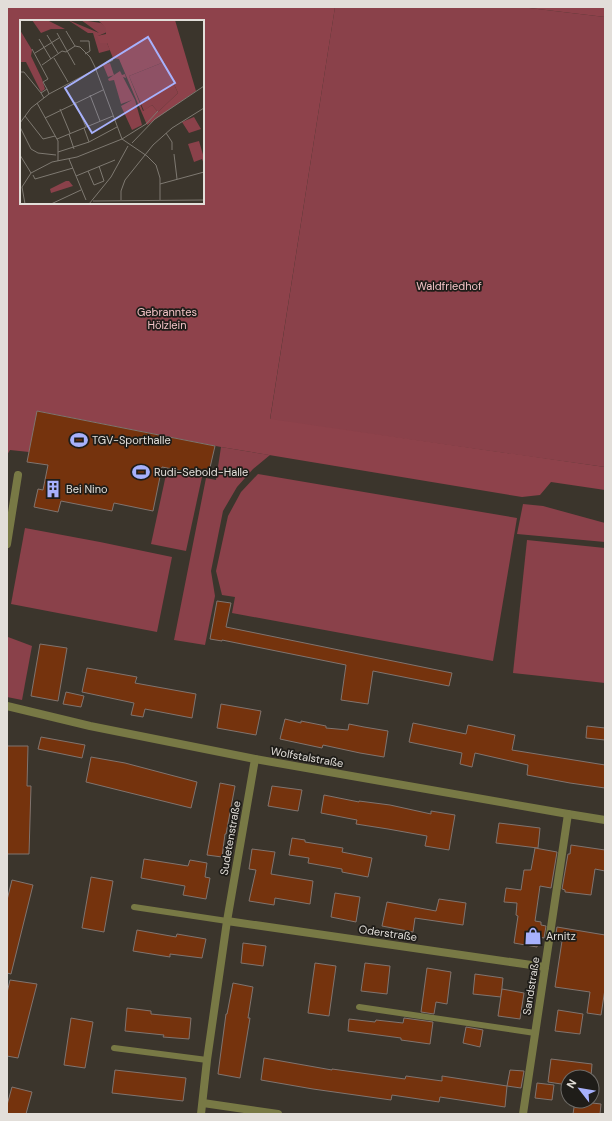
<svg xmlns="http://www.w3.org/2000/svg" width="612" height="1121" font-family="'DM Sans',sans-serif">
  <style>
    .green { fill: #8a414a }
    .forest { fill: #8e424b; fill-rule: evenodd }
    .building { fill: #75330d; stroke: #80746f }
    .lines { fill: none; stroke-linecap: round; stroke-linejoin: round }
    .lane { stroke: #787945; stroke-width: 6 }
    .street { stroke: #787945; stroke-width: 8 }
    .labels { text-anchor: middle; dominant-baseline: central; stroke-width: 3.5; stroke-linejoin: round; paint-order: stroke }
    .park-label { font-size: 11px; fill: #f2c3c6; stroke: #1f1d19 }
    .poi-label { font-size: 11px; fill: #e2ded9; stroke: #1f1d19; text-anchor: start }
    .street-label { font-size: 11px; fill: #e2ded9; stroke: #1f1d19 }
    .inset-road { fill: none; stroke: #7e7971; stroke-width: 1 }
    .view { fill: #a7b1fc; fill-opacity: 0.15; stroke: #a7b1fc; stroke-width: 2 }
    .inset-edge { fill: none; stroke: #e2ded9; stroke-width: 2 }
  </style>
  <rect width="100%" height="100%" fill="#3b352c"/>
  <!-- green -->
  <g class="green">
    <path d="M335,7H521L605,17V467L270,420Z"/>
    <path d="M221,447L270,455L253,469L237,487L223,511L211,571L215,596L205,645L174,640L206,478L216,480Z"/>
    <path d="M167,470L202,477L186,551L151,544Z"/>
    <path d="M258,474L517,518L493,661L232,613L235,597L222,595L216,571L228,516L241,492Z"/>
    <path d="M523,504L543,506L605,523V542L517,534Z"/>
    <path d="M25,528L100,542L172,557L157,632L11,604Z"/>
    <path d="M527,540L605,548V683L513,673Z"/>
    <path d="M8,637L32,646L22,700L7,697V639Z"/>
  </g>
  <!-- forest -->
  <g class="forest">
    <path d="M7,7H335L270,419L605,467V490L551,482L540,495L522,497L221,447L38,411L29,452L10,450L7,455ZM21,21H203V203H21Z"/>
    <path d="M521,7H605V17Z"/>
  </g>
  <!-- building -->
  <g class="building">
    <path d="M37,411L215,446L208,476L162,467L153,511L114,503L112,511L61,501L58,512L34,507L38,489L43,490L48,465L27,462Z"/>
    <path d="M217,601L231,603L226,627L452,673L449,686L373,671L368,704L341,700L346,665L222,640V641L210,639Z"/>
    <path d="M40,644L67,648L58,701L31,696Z"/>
    <path d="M87,668L137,677L135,683L196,694L192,718L145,709L143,717L131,715L134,703L82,692Z"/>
    <path d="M66,692L84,696L81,707L63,704Z"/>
    <path d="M221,704L261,711L256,735L217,728Z"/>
    <path d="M285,719L301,723V721L326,726V728L348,730L349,724L364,727L388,731L384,757L360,753L323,745L322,748L280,739Z"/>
    <path d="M413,723L466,734L468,725L515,735L512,750L605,765V788L570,783L527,775L528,765L475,753L472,767L460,764L462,753L409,742Z"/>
    <path d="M587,726L605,728V740L586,738Z"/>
    <path d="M41,737L85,745L82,758L38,749Z"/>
    <path d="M7,746H28L27,786H31L29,854H7Z"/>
    <path d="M91,757L125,763L197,782L191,808L86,782Z"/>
    <path d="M220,783L235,786L226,834H225L222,857L207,855Z"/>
    <path d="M272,786L302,790L298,811L268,806Z"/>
    <path d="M324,795L359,802V801L390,805L431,814V811L455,815L449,850L425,846L427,836L388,829L356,824L357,820L321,813Z"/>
    <path d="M499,823L540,828L538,848L496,843Z"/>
    <path d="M292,838L305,840V842L343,848L342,852L372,858L368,877L342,872V869L308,863L309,858L289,855Z"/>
    <path d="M571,845L605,850V871L595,869L591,895L565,892V890L562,889L568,854H570Z"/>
    <path d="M535,848L557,852L551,888L540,886L535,921L541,922V925L546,926L544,938L539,937L537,947L514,943L518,916L516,915L517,903L504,902L506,888L521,890L524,870H531Z"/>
    <path d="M252,849L275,852L271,874L313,881L310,904L275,898L274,905L249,901L256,870L249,869Z"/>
    <path d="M144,859L188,866L190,860L207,863L205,877L210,878L206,899L183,895L185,886L141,878Z"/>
    <path d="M91,877L113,881L104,932L82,928Z"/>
    <path d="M12,880L33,885L11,974L7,973V900Z"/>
    <path d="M335,893L360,897L356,922L331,917Z"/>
    <path d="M439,899L466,903L463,925L415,918L413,932L382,926L387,902L436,911Z"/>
    <path d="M557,927L605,935V989L601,1015L587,1013L590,992L555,987L562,941L555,940Z"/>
    <path d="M137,930L176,937L177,934L206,939L202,958L170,954V957L133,951Z"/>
    <path d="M243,943L266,946L263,966L241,963Z"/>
    <path d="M315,963L336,966L329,1016L308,1013Z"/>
    <path d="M365,963L390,966L387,994L361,991Z"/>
    <path d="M427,968L451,972L447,1004L436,1002L434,1014L421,1012Z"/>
    <path d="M475,974L503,978L501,997L473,994Z"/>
    <path d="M10,980L37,984L18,1058L7,1056V993Z"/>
    <path d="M233,983L253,987L248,1018H250L240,1078L218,1074L226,1014H227Z"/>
    <path d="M502,989L524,993L520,1019L498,1016Z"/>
    <path d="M127,1008L151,1011V1014L191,1018L189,1039L163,1037L164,1035L125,1031Z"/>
    <path d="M558,1010L583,1014L580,1034L555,1031Z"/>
    <path d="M71,1018L93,1022L85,1068L64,1065Z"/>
    <path d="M404,1018L433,1022L430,1044L401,1040V1038L348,1031L349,1019L375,1022L376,1020L403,1023Z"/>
    <path d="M466,1027L483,1030L480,1047L463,1043Z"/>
    <path d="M264,1058L332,1070V1069L405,1079L406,1076L442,1081V1076L507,1086L505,1107L440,1097L439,1102L392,1095L391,1100L313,1089L261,1080Z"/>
    <path d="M551,1059L592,1064L591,1077H568V1085L548,1082Z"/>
    <path d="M115,1070L186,1078L183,1101L112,1093Z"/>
    <path d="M510,1070L524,1071L521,1088L507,1086Z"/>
    <path d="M537,1083L554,1085L552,1100L535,1098Z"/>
    <path d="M12,1087L32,1092L26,1114H7V1105Z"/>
    <path d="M575,1101L601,1104L600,1114H573Z"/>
  </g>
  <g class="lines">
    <!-- lane -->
    <g class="lane">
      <path d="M134,907L227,921"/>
      <path d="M359,1007L535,1033"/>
      <path d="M114,1048L207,1060"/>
    </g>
    <!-- street -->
    <g class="street">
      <path d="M7,544L18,475"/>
      <path d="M7,706L90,726L255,759L568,814L605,820"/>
      <path d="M227,921L545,967"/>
      <path d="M203,1103L278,1114"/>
      <path d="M201,1114L207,1060L227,921L255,759"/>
      <path d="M523,1114L568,814"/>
    </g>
  </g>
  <!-- icons -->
  <defs>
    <g id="stadium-bare" transform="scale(1.38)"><path d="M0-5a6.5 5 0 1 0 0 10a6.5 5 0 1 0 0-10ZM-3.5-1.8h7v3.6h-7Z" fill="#a7b1fc" stroke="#1f1d19" stroke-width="2.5" paint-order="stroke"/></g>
    <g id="building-bare" transform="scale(1.38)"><path d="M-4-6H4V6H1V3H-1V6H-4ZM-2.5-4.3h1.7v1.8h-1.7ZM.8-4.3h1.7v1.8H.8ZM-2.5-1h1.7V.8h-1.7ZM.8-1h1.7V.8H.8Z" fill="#a7b1fc" stroke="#1f1d19" stroke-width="2.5" paint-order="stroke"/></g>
    <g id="shop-bare" transform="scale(1.38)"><path d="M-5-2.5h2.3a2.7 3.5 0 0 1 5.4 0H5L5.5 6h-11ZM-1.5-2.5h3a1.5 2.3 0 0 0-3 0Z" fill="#a7b1fc" stroke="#1f1d19" stroke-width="2.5" paint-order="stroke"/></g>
  </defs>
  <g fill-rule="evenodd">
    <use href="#stadium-bare" x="79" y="440"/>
    <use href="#stadium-bare" x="141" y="472"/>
    <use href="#building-bare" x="53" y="489"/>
    <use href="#shop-bare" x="533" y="936"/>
  </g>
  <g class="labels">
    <!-- park labels -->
    <g class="park-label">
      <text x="449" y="286">Waldfriedhof</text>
      <text x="167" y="312">Gebranntes<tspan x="167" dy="13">Hölzlein</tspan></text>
    </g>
    <!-- poi labels -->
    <g class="poi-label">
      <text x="92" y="440">TGV-Sporthalle</text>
      <text x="154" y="472">Rudi-Sebold-Halle</text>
      <text x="66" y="489">Bei Nino</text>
      <text x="546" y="936">Arnitz</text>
    </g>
    <!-- street labels -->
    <g class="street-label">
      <text transform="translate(307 757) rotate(10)">Wolfstalstraße</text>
      <text transform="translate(230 838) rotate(-80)">Sudetenstraße</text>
      <text transform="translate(388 933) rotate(8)">Oderstraße</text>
      <text transform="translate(531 986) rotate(-81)">Sandstraße</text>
    </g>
  </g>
  <!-- overview -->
  <g transform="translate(20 20)">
    <rect width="184" height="184" fill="#3b352c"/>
    <path d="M12,0H27L45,9H31L21,13ZM48,0L79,13L61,0L81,3L86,7L87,12L78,16L83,23H87L90,30L79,33L73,13H68ZM0,10L12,30L11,36L22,59L25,69L21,72L6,42H0ZM144,42L158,73L138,92L132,85L124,91L109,56ZM90,43L94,55L88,57L83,45ZM100,51L102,55L105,54L106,58L103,57L115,80L122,105L112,110L101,86L112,80L101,84L94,60L89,61L88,59ZM174,97L181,109L169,113L162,102ZM179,121L184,138V144L182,139L174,142L168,124ZM46,161H49L53,166L31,173L30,169Z" fill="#8a414a"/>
    <path d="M78,0H155L176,71L127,105L99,39L93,38L87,23H80L77,16L86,14V8ZM144,42L158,73L138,92L132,85L123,91L109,56Z" fill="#8e424b" fill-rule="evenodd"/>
    <path class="inset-road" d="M46,11L55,26M37,13L55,45M27,15L38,33M19,19L31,39M60,21H69L70,31L65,34M60,27L70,37L75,47L102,119M12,29L28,59L23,62L27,69M15,33L39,18M34,38L48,62M22,45L42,31L46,32L55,26L60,27M0,52H4L21,73M70,75L80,101M24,78L21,73L27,69L29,74M55,82L66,107M17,83L38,121V141M40,89L50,113M5,96L23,119L35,116M25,98L83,70M0,103L11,88L29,74L93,40M0,107L11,129L18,133L36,135M64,108L69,122M146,113L152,122V130M49,114L54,129M37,119L93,96M102,119L127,136L136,145L140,158V180M112,123L135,99L184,66M38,132L69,122L97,107M154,134L157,159M0,135L11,153M49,139L66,180M68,151L74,165L84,161L79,146M13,155L15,159L53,148M56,156L95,140M140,164L184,152M101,180V171L105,160L133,125L152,108L184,88M73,181L184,180M5,184L2,167L11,153L32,142L57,137L102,119L126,104L138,91M31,184L61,170M69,184L91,157L108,126"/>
    <path class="view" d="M128,17L155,63L72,113L45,68Z"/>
    <rect width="184" height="184" class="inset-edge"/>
  </g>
  <!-- border -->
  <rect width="612" height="1121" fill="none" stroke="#e2ded9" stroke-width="16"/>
  <!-- north arrow -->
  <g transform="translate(580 1089) rotate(301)"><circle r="19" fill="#1f1d19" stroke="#6d6a66"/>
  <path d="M0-3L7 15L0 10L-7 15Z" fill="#a7b1fc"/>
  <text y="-6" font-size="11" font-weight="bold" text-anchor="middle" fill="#e2ded9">N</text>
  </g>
</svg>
